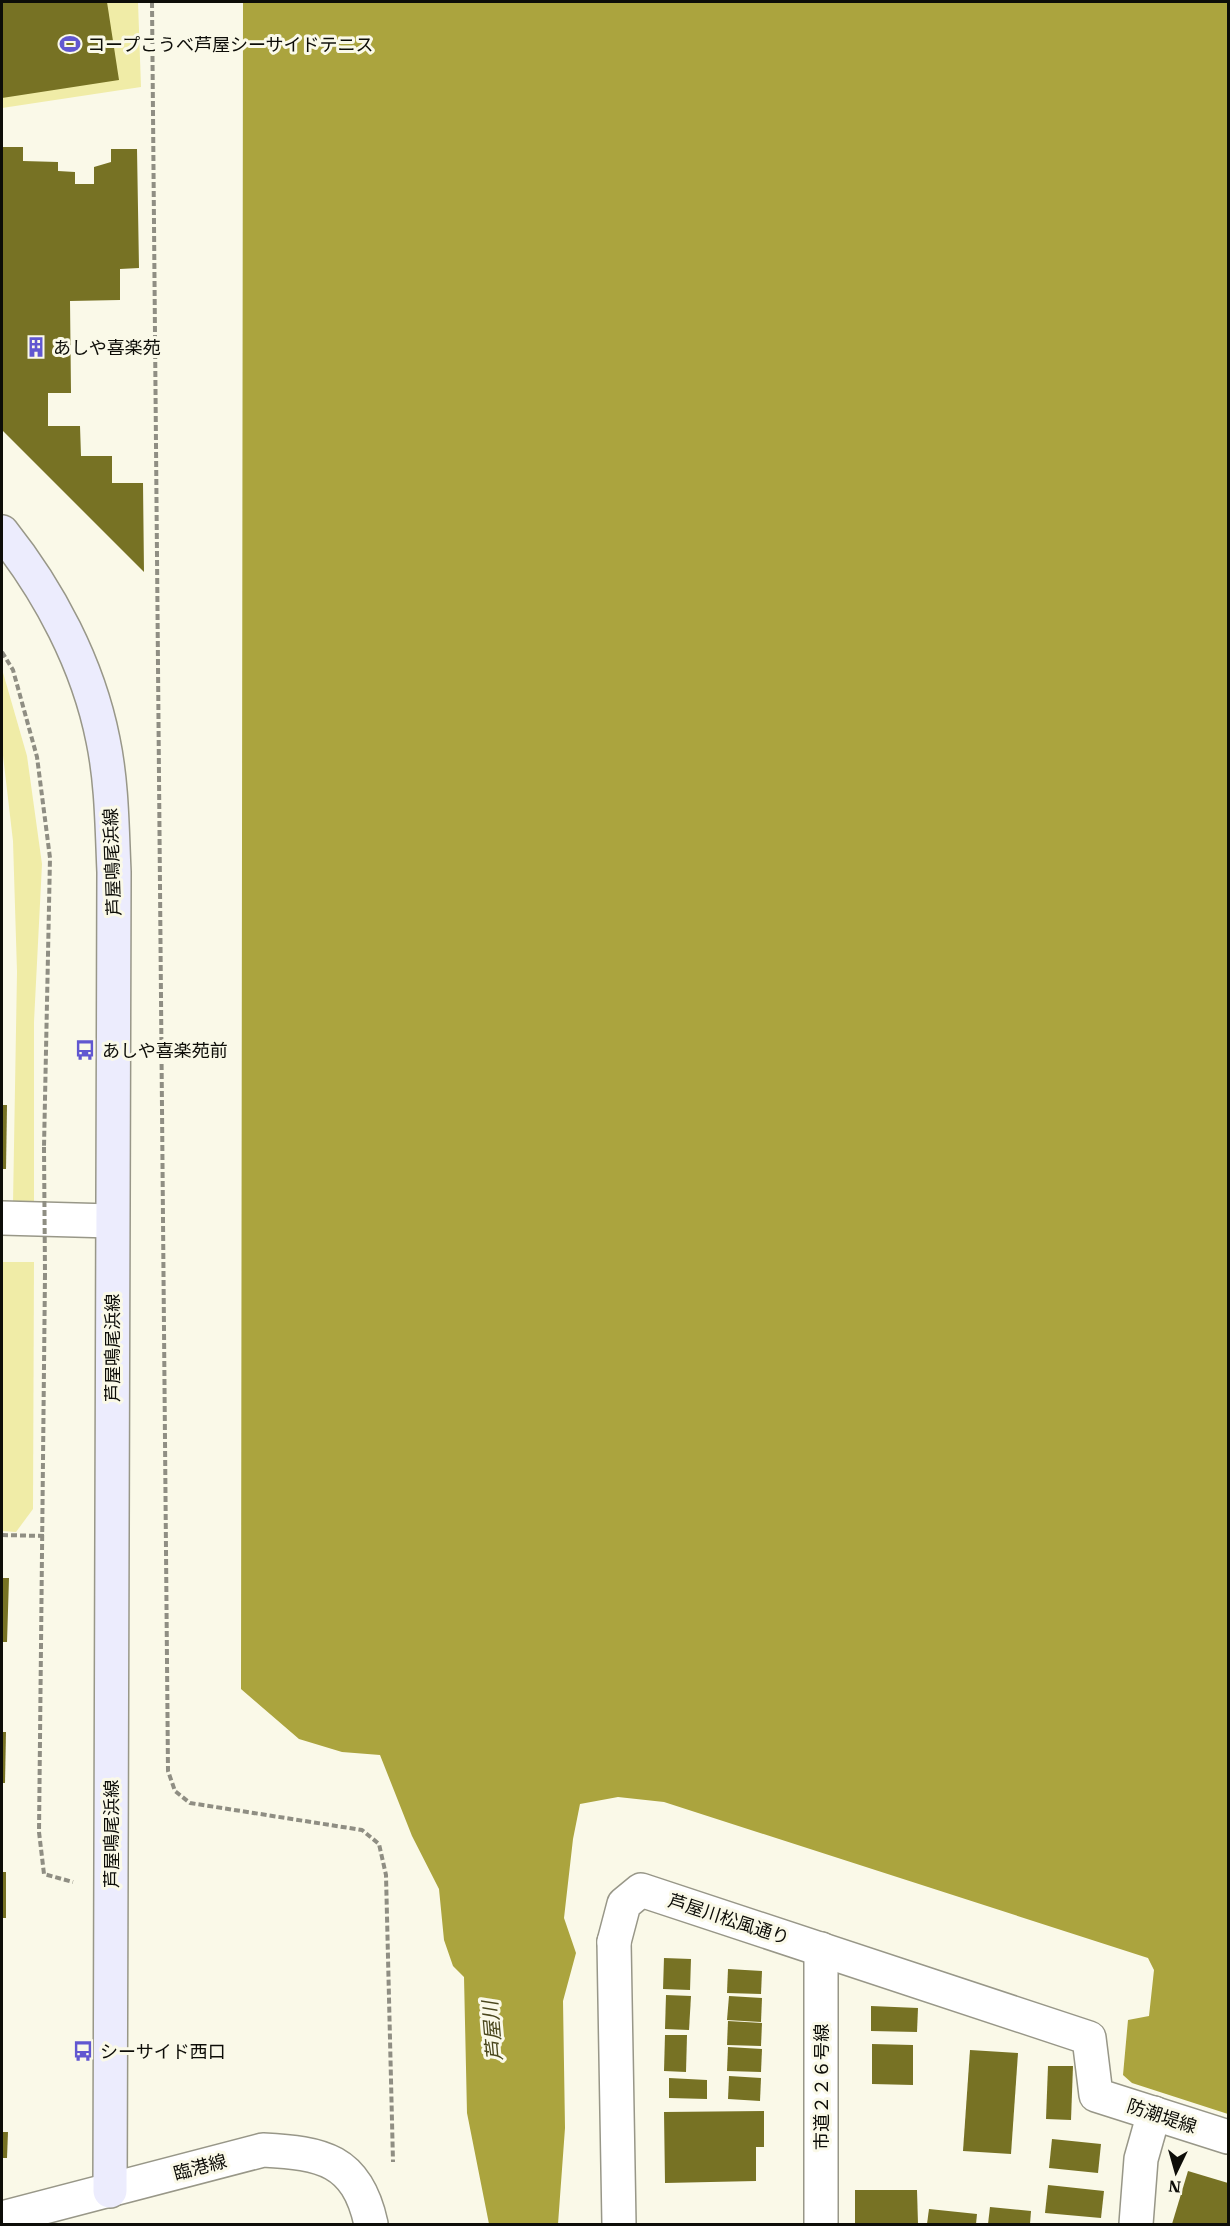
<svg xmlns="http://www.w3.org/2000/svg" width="1230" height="2226" font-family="'IBM Plex Serif','Noto Sans JP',serif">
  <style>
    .green { fill: #f0eca7 }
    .water { fill: #aba43e }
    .building { fill: #777224 }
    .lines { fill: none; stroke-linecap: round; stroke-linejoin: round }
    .minor-casing { stroke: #989788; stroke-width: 36 }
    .tertiary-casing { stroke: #989788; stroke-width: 36 }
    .secondary-casing { stroke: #989788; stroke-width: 36 }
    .path { stroke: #8f8e83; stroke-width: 4; stroke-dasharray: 6 3; stroke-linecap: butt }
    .minor { stroke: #fff; stroke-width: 33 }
    .tertiary { stroke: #fff; stroke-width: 33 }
    .secondary { stroke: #ececfd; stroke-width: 33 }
    .path-bridge { stroke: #8f8e83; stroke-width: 4; stroke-dasharray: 6 3; stroke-linecap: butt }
    .labels { text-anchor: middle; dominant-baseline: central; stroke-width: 6; stroke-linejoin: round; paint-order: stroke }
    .poi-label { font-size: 18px; fill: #0d0d08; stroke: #faf9e8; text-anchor: start }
    .street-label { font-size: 18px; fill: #0d0d08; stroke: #faf9e8 }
    .water-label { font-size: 20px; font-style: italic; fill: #4a471d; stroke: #faf9e8 }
  </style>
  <rect width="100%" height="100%" fill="#faf9e8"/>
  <!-- green -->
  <g class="green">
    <path d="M2,2H138L141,87L2,108Z"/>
    <path d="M2,669L27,756L42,864L34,1022V1204H13L17,972L13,841L2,747Z"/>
    <path d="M2,1262H34L33,1509L16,1532L2,1531Z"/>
  </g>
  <!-- water -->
  <path class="water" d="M243,2H1228V2114L1132,2083L1123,2075L1128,2020L1149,2016L1154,1970L1148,1958L664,1802L618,1797L580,1804L573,1839L564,1918L576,1953L563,2001L565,2128L558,2224H489L467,2113L464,1977L453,1966L444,1940L439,1889L412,1836L380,1755L342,1752L299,1739L241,1689Z"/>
  <!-- building -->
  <g class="building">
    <path d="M2,2H107L119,80L2,98Z"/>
    <path d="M2,147H23V161L58,162V171L75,172V184H94V167L111,162V149H137L139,268L120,269V300L70,301L71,393H48V426H80L81,456H112V483H143L144,572L2,430Z"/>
    <path d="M2,1105H7L6,1169H2Z"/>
    <path d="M2,1578H9L7,1642H2Z"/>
    <path d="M2,1732H6L5,1783H2Z"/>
    <rect x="2" y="1872" width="4" height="46"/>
    <path d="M664,1958L691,1959L690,1990L663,1989Z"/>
    <path d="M728,1969L762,1971L761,1994L727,1993Z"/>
    <path d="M666,1995L691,1996L689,2030L665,2029Z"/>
    <path d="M729,1996L762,1998L761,2022L727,2020Z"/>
    <path d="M871,2006L918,2008L917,2032L871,2031Z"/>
    <path d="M728,2021L762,2023L761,2046L727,2045Z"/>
    <path d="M665,2035H687L686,2072L664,2071Z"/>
    <path d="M872,2044L913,2045V2085L872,2084Z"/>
    <path d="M728,2047L762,2049L761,2072L727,2071Z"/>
    <path d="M970,2050L1018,2053L1011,2154L963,2151Z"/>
    <path d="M1048,2066H1073L1071,2120L1046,2119Z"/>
    <path d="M729,2076L761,2078L760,2101L728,2099Z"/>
    <path d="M669,2078L707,2080V2099L669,2098Z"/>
    <path d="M764,2111V2147H756V2181L665,2183L664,2112Z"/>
    <path d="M2,2132H8L7,2158H2Z"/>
    <path d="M1052,2139L1101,2144L1098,2173L1049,2168Z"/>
    <path d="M1188,2171L1228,2183V2224H1172Z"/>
    <path d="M1048,2185L1104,2191L1101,2218L1045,2213Z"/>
    <path d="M855,2190H917L918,2224H855Z"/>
    <path d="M990,2207L1031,2211L1030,2224H988Z"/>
    <path d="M929,2209L977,2214L976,2224H927Z"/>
  </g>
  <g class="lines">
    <!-- minor casing -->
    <g class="minor-casing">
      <g id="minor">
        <path d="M614,1942L624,1904L641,1890L1089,2038L1096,2095L1228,2137"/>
        <path d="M821,2224V1949"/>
        <path d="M1136,2224L1141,2159L1154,2113"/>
      </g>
    </g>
    <!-- tertiary casing -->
    <g class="tertiary-casing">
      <g id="tertiary">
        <path d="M2,1218L112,1221"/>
        <path d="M614,1942L619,2224"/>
        <path d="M2,2218L263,2150C322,2153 357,2159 371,2224"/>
      </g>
    </g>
    <!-- secondary casing -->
    <g class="secondary-casing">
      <path id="secondary" d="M2,532C49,591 88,664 103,740C112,783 112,828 114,872L110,2191"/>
    </g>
    <!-- path -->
    <g class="path">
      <path d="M152,2L168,1771L175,1791L190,1803L362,1830L379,1844L386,1875L393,2162"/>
      <path d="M2,652L13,670L37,757L50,858L44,1147"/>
      <path d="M45,1274L39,1832L44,1874L73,1882"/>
      <path d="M2,1535L44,1536"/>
    </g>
    <!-- minor -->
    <use href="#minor" class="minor"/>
    <!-- tertiary -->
    <use href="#tertiary" class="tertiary"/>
    <!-- secondary -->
    <use href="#secondary" class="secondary"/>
    <!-- path-bridge -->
    <path class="path-bridge" d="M44,1147L45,1274"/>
  </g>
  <!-- icons -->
  <defs>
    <g id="stadium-bare" transform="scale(1.62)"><path d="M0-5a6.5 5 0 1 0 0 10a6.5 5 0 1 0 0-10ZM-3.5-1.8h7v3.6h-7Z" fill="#6157d0" stroke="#faf9e8" stroke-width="2.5" paint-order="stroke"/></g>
    <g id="building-bare" transform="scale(1.62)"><path d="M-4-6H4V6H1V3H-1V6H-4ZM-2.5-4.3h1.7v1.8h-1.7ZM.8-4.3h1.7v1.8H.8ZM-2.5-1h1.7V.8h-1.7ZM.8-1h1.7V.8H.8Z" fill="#6157d0" stroke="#faf9e8" stroke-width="2.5" paint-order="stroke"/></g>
    <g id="bus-bare" transform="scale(1.62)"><path d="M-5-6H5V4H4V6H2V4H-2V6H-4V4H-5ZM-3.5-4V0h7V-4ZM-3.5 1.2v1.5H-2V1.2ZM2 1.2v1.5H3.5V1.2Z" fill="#6157d0" stroke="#faf9e8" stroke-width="2.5" paint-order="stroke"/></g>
  </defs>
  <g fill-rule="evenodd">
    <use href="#stadium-bare" x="70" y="44"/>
    <use href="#building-bare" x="36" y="347"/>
    <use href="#bus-bare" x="85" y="1050"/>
    <use href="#bus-bare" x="83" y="2051"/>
  </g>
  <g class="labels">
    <!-- poi labels -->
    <g class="poi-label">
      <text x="87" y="44">コープこうべ芦屋シーサイドテニス</text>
      <text x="53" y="347">あしや喜楽苑</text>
      <text x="102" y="1050">あしや喜楽苑前</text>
      <text x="100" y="2051">シーサイド西口</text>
    </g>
    <!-- street labels -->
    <g class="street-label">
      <text transform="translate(112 862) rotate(-92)">芦屋鳴尾浜線</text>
      <text transform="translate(112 1348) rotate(-90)">芦屋鳴尾浜線</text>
      <text transform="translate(111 1834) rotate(-90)">芦屋鳴尾浜線</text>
      <text transform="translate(729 1919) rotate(18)">芦屋川松風通り</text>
      <text transform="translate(821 2087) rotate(-90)">市道２２６号線</text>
      <text transform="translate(1162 2116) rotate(18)">防潮堤線</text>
      <text transform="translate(200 2167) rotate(-15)">臨港線</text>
    </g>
    <!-- water labels -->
    <g class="water-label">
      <text transform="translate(492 2031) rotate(-95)">芦屋川</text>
    </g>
  </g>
  <!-- border -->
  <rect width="1230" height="2226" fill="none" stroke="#0d0d08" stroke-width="6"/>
  <!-- north arrow -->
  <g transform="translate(1176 2172) rotate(185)" stroke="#faf9e8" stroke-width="4.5" paint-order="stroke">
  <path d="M0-4.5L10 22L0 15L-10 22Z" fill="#0d0d08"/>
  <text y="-9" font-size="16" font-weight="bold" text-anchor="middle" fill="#0d0d08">N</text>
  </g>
</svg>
